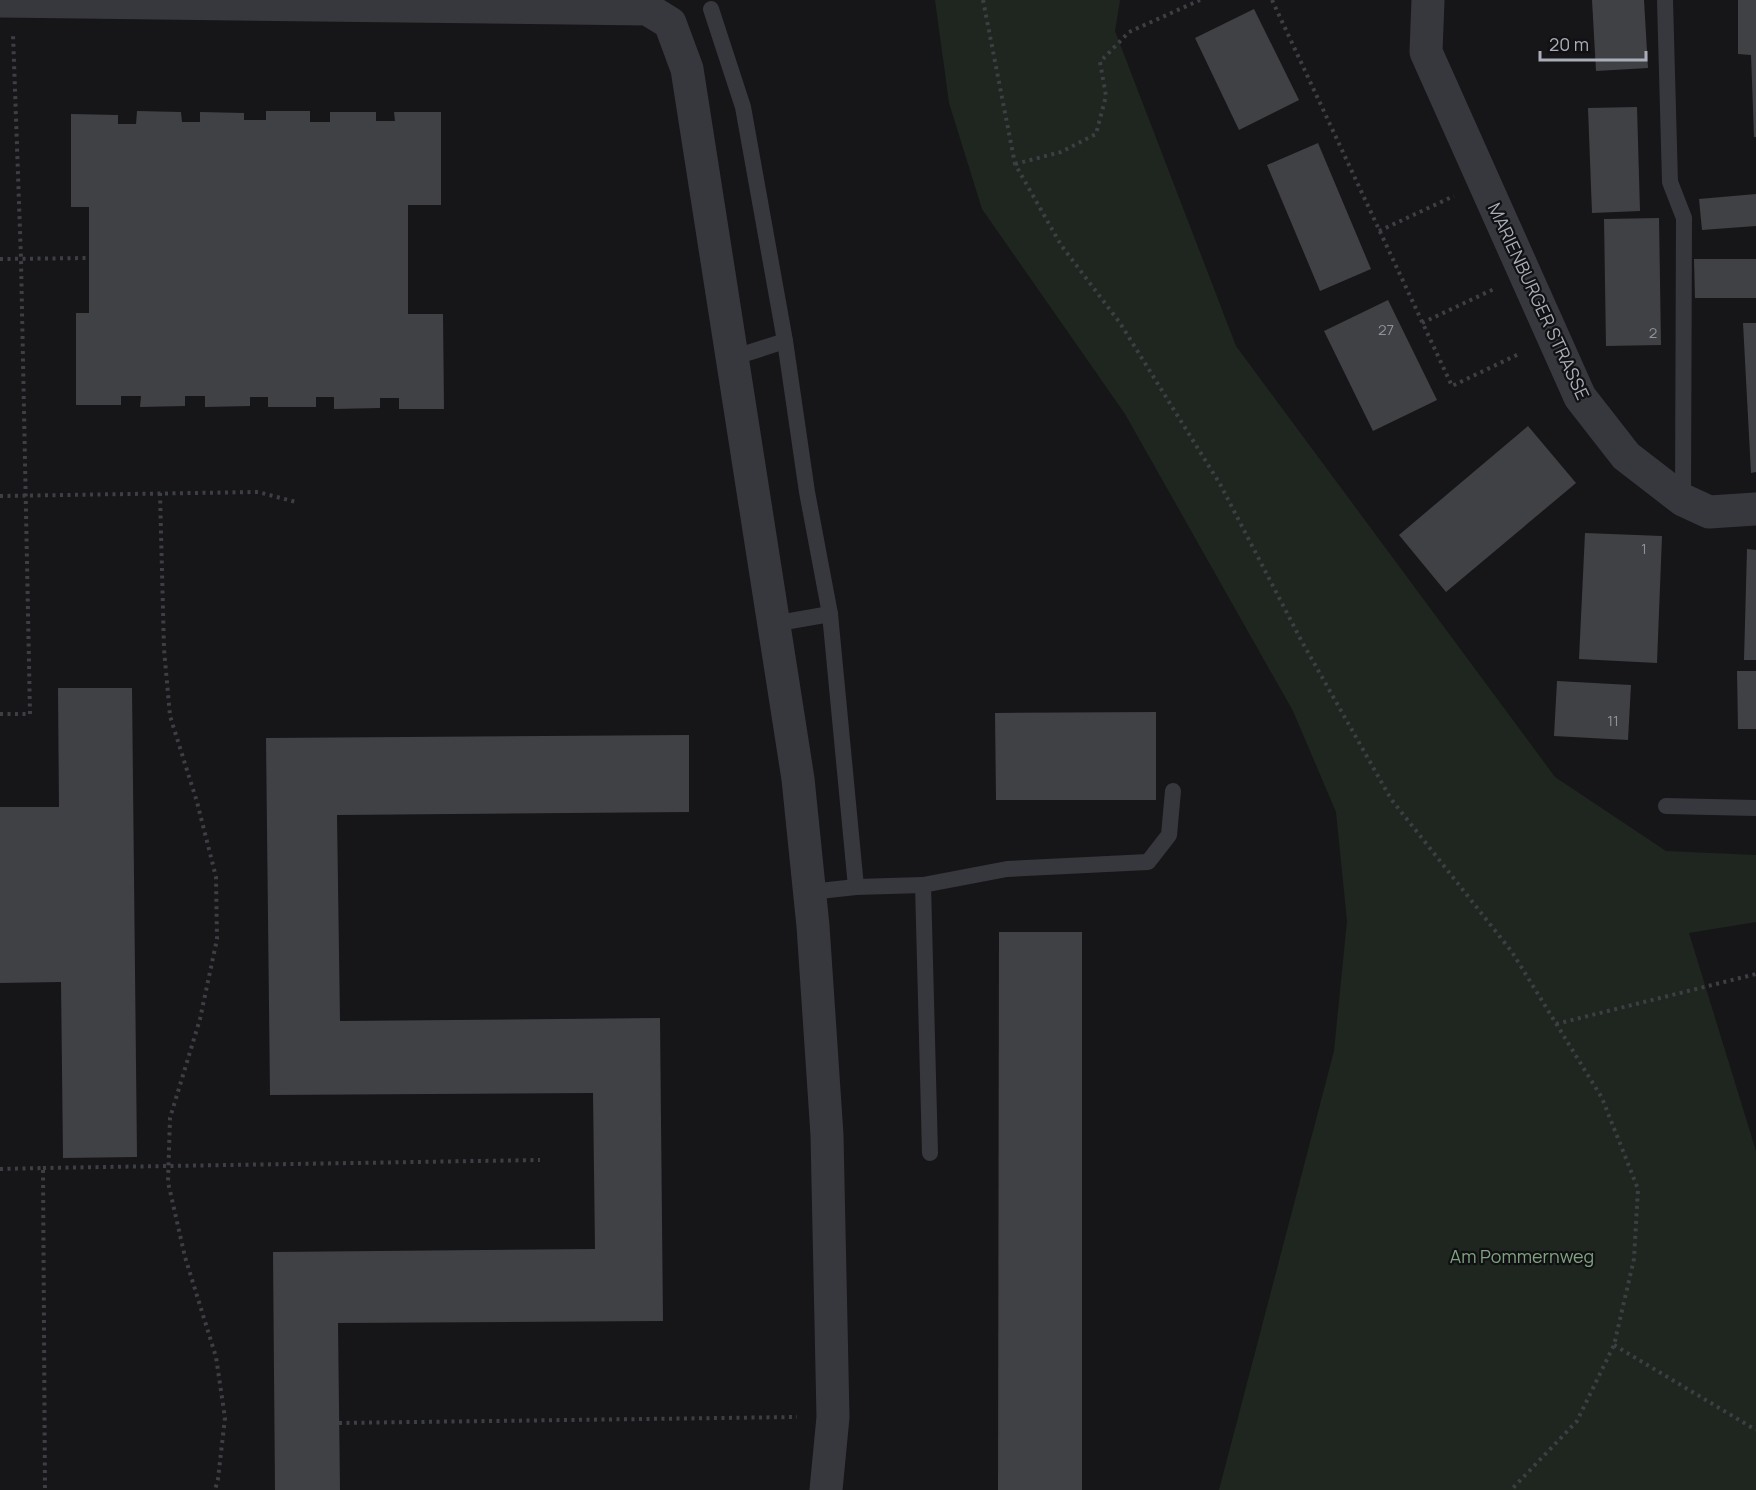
<svg xmlns="http://www.w3.org/2000/svg" width="1756" height="1490" font-family="Manrope,sans-serif">
  <style>
    .green { fill: #1e261f }
    .building { fill: #404145 }
    .lines { fill: none; stroke-linecap: round; stroke-linejoin: round }
    .path { stroke: #3d3f44; stroke-width: 4; stroke-dasharray: 3 4.5; stroke-linecap: butt }
    .lane { stroke: #37383d; stroke-width: 16 }
    .street { stroke: #37383d; stroke-width: 33 }
    .labels { text-anchor: middle; dominant-baseline: central; stroke-width: 4.5; stroke-linejoin: round; paint-order: stroke }
    .number-label { font-size: 15px; fill: #8e929b }
    .street-label { font-size: 18px; fill: #a8adb8; stroke: #111113 }
    .park-label { font-size: 18px; fill: #7fa381; stroke: #111113 }
  </style>
  <rect width="100%" height="100%" fill="#161618"/>
  <!-- green -->
  <path class="green" d="M935,0H1120L1115,31L1236,346L1555,777L1666,851L1756,855V922L1689,933L1756,1151V1490H1219L1334,1051L1347,921L1336,812L1293,711L1125,414L982,209L949,103Z"/>
  <!-- building -->
  <g class="building">
    <path d="M1592,0H1644L1648,68L1596,71Z"/>
    <path d="M1738,0H1756V137H1754L1751,55L1738,54Z"/>
    <path d="M1254,9L1299,100L1239,130L1195,38Z"/>
    <path d="M1637,107L1640,211L1592,213L1588,108Z"/>
    <path d="M137,111L181,112L182,122H200V112L244,113V120H266V111H310V122H330V112H376V121H395L394,112H441V205H408V314H443L444,409H399V398H380V408L334,409V397H316V407H268V397H250V406L205,407V396H185V406L140,407L141,396H121V405H76V313H89V207H71V114L118,115V124H136Z"/>
    <path d="M1318,143L1371,269L1320,291L1267,165Z"/>
    <path d="M1756,194V226L1702,230L1699,199Z"/>
    <path d="M1659,218L1661,345L1606,346L1604,219Z"/>
    <path d="M1694,259H1756V298H1695Z"/>
    <path d="M1388,300L1437,400L1373,431L1324,331Z"/>
    <path d="M1743,323H1756V472L1751,473Z"/>
    <path d="M1528,426L1576,483L1446,592L1399,535Z"/>
    <path d="M1585,533L1662,536L1657,663L1579,659Z"/>
    <path d="M1747,549L1756,550V660H1744Z"/>
    <path d="M1737,671H1756V729H1738Z"/>
    <path d="M1557,681L1631,685L1628,740L1554,736Z"/>
    <path d="M58,688H132L137,1157L63,1158L61,982L0,983V807H59Z"/>
    <path d="M1156,712V800H996L995,713Z"/>
    <path d="M689,735V812L337,815L340,1021L660,1018L663,1321L338,1323L340,1490H275L273,1252L595,1249L593,1093L270,1095L266,738Z"/>
    <path d="M999,932H1082V1490H998Z"/>
  </g>
  <g class="lines">
    <!-- path -->
    <g class="path">
      <path d="M983,0L1015,164L1061,245L1120,323L1220,484L1301,640L1391,799L1512,952L1602,1098L1638,1189L1634,1259L1614,1345L1577,1421L1511,1490"/>
      <path d="M1272,0L1452,386L1521,353"/>
      <path d="M1015,164L1061,152L1096,134L1106,96L1100,62L1129,32L1200,0"/>
      <path d="M1379,231L1454,196"/>
      <path d="M0,259L89,258"/>
      <path d="M1422,323L1494,289"/>
      <path d="M160,493L164,649L170,716L197,802L216,877L217,939L200,1019L170,1118L168,1182L185,1257L216,1357L225,1418L218,1479L215,1490"/>
      <path d="M0,496L258,492L296,502"/>
      <path d="M0,714H30L21,259L13,34"/>
      <path d="M1556,1024L1756,974"/>
      <path d="M43,1168L540,1160"/>
      <path d="M0,1169L43,1168L45,1490"/>
      <path d="M1614,1345L1756,1430"/>
      <path d="M339,1423L797,1417"/>
    </g>
    <!-- lane -->
    <g class="lane">
      <path d="M1665,0L1670,182L1684,218L1683,500"/>
      <path d="M711,9L743,107L785,341L807,492L830,614L856,887L810,892"/>
      <path d="M732,358L785,341"/>
      <path d="M773,624L830,614"/>
      <path d="M1666,806L1756,808"/>
      <path d="M923,885L1007,869L1148,862L1169,835L1173,791"/>
      <path d="M856,887L923,885L930,1153"/>
    </g>
    <!-- street -->
    <g class="street">
      <path d="M1428,0L1426,52L1580,397L1626,456L1683,500L1709,512L1756,509"/>
      <path d="M0,1L647,9L670,23L687,69L798,779L813,926L827,1135L833,1417L826,1490"/>
    </g>
  </g>
  <g class="labels">
    <!-- number labels -->
    <g class="number-label">
      <text x="1386" y="329">27</text>
      <text x="1653" y="332">2</text>
      <text x="1644" y="548">1</text>
      <text x="1613" y="720">11</text>
    </g>
    <!-- street labels -->
    <g class="street-label">
      <text transform="translate(1539 301) rotate(65)">MARIENBURGER STRASSE</text>
    </g>
    <!-- park labels -->
    <g class="park-label">
      <text x="1522" y="1256">Am Pommernweg</text>
    </g>
  </g>
  <!-- scale -->
  <path d="M1540 51v9h106v-9" fill="none" stroke="#a8adb8" stroke-width="3"/>
  <text x="1549" y="51" font-size="18" fill="#a8adb8" stroke="#111113" stroke-width="4.5" paint-order="stroke">20 m</text>
</svg>
